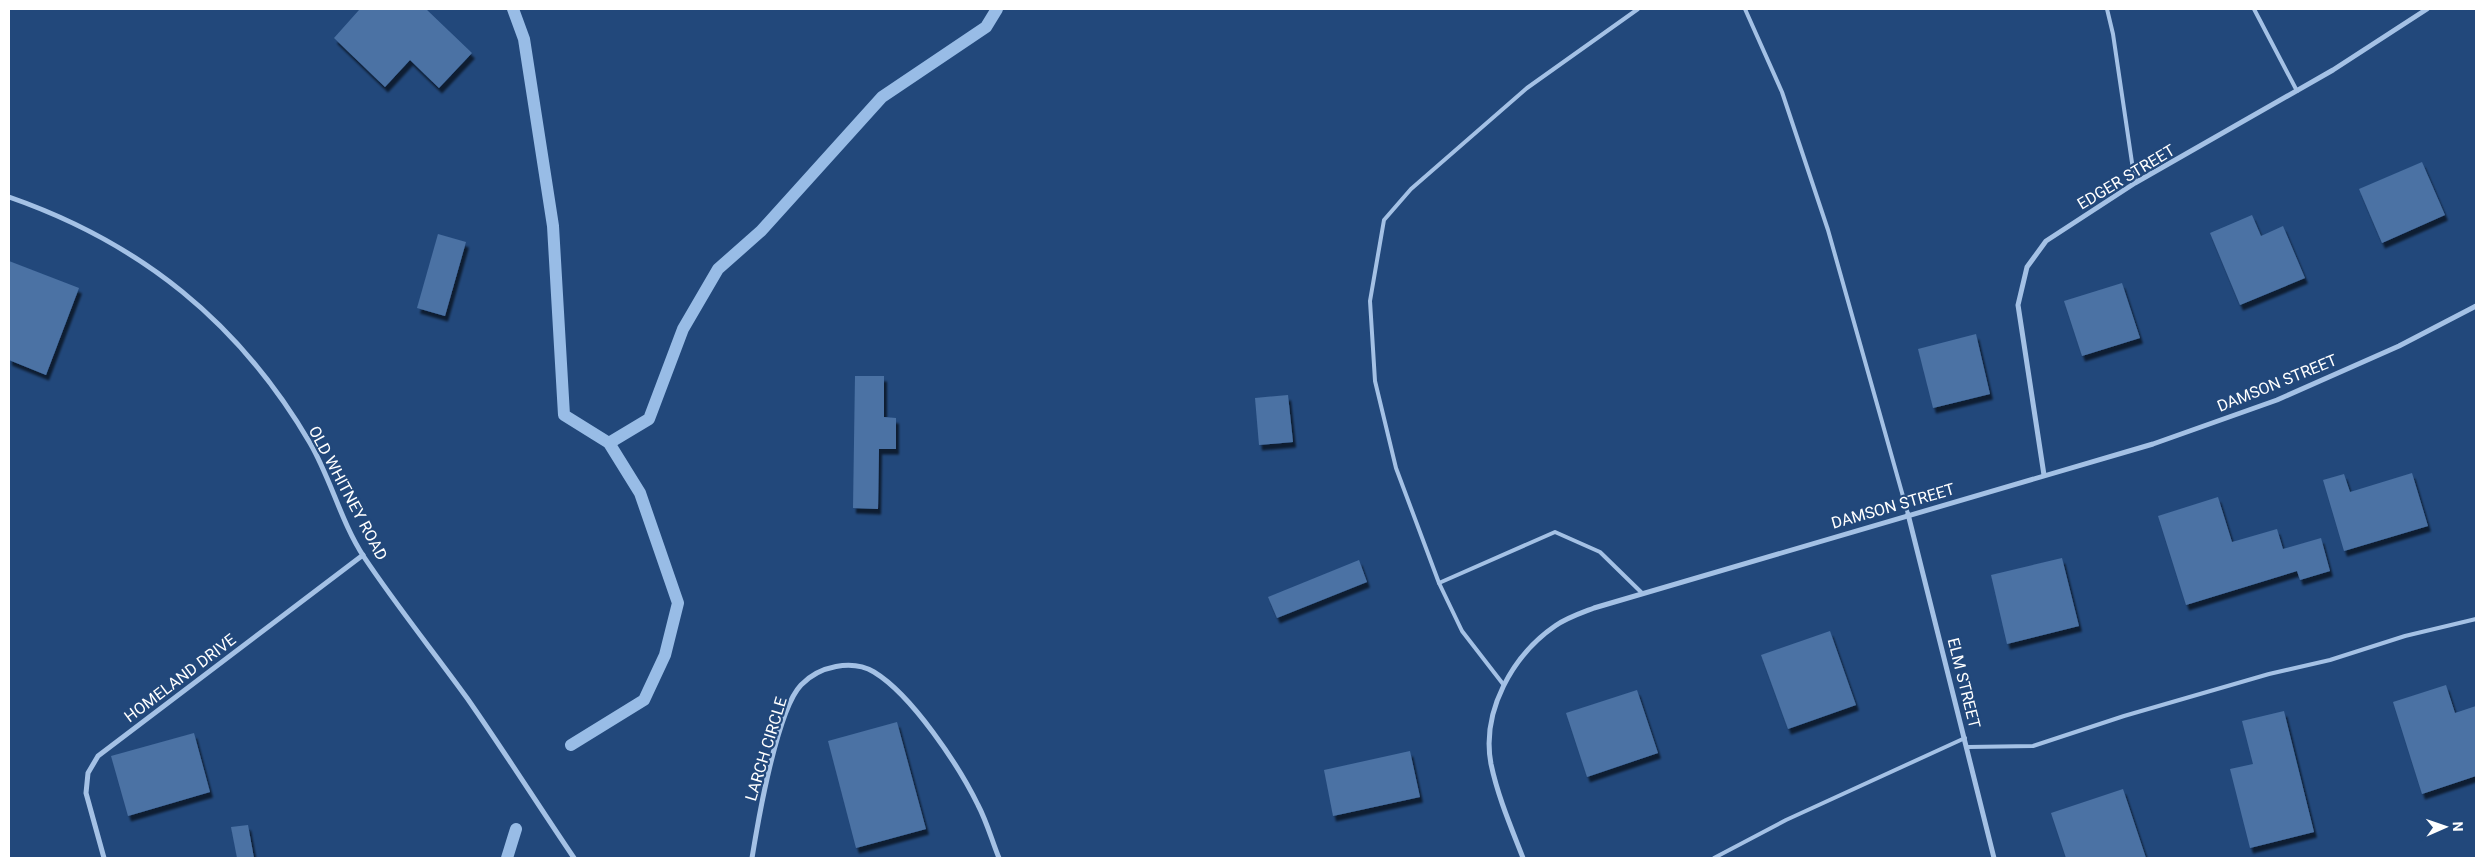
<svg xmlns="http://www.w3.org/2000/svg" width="2485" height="867" font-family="Roboto,sans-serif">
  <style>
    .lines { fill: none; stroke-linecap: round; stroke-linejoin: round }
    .stream { stroke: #98bce6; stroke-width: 12 }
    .building { fill: #4b72a4; filter: url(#shadow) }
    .service { stroke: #a4c1e5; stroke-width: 4 }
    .minor { stroke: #a4c1e5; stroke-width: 5 }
    .labels { text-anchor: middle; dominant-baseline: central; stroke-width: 4.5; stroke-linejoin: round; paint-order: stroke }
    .street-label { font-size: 16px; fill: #fff; stroke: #22487b }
  </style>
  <defs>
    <filter id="shadow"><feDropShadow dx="3" dy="5.5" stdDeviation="1" flood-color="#0009"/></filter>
  </defs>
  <rect width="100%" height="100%" fill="#22487b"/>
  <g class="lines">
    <!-- stream -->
    <g class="stream">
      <path d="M513,9L524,39L553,226L564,415L609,443L640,493L678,603L665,655L644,700L571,745"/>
      <path d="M609,443L649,419L683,329L718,269L761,231L882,97L986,27L997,9"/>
      <path d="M507,858L516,829"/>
    </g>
  </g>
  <!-- building -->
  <g class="building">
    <path d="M358,9H426L472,53L439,88L410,60L385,87L334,38L359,10Z"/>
    <path d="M2422,162L2445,215L2382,243L2359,189Z"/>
    <path d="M2252,215L2261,236L2283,226L2305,278L2240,305L2210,233Z"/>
    <path d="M438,234L466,242L445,316L417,308Z"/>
    <path d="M9,261L79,288L46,375L9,360Z"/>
    <path d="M2122,283L2140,338L2082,356L2064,301Z"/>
    <path d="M1976,334L1990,394L1933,408L1918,349Z"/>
    <path d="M855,376H884V417L896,418V449H879L878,509L853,508Z"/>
    <path d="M1288,395L1293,442L1259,445L1255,398Z"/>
    <path d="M2412,473L2428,526L2344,551L2323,480L2344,474L2350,492Z"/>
    <path d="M2218,497L2232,542L2277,529L2283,549L2321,538L2330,571L2300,580L2297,571L2186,605L2158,516Z"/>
    <path d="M2062,558L2079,626L2007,644L1991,575Z"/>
    <path d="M1359,560L1367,582L1277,618L1268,597Z"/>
    <path d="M1830,631L1856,705L1788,729L1761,655Z"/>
    <path d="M2446,685L2455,713L2476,706V776L2422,794L2393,702Z"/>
    <path d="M1637,690L1658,753L1587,777L1566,713Z"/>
    <path d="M2284,711L2314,832L2250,848L2230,769L2253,764L2242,721Z"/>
    <path d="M897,722L926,829L856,848L828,741Z"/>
    <path d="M194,733L210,792L128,816L111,756Z"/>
    <path d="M1410,751L1420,797L1333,816L1324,770Z"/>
    <path d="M2123,789L2146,858H2066L2051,813Z"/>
    <path d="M248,825L254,858H237L231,827Z"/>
  </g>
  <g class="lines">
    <!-- service -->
    <g class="service">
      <path d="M1745,9L1782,92L1828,230L1908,514"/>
      <path d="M2107,9L2113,34L2135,183"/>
      <path d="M2254,9L2297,91"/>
      <path d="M1439,583L1396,468L1375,381L1370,301L1384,220L1411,189L1527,88L1638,9"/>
      <path d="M1503,684L1462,631L1439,583L1555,532L1600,552L1642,593"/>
      <path d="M1968,747L2033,746L2124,716L2269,674L2330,660L2405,636L2476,619"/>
      <path d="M1714,858L1786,820L1965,738"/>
    </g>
    <!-- minor -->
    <g class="minor">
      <path d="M9,197C141,243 239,322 310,443C331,479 341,522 364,557C396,605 433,651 467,698C504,751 538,805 574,858"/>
      <path d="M2044,475L2018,305L2027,267L2046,241L2135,183L2333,70L2427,9"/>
      <path d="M1908,514L1994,858"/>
      <path d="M104,858L86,793L88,773L98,756L363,555"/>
      <path d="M752,858C758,821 777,710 801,685C819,666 852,659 874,672C912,695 959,766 978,805C987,822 992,841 999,858"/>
      <path d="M1523,858C1511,827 1498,797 1491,764C1481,711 1513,655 1555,626C1566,618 1581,613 1594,608L2153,444L2277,400L2399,346L2476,306"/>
    </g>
  </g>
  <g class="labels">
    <!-- street labels -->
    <g class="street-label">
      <text transform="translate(2126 177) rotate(-31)">EDGER STREET</text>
      <text transform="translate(2277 383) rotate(-22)">DAMSON STREET</text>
      <text transform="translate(348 493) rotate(62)">OLD WHITNEY ROAD</text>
      <text transform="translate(1893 506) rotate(-16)">DAMSON STREET</text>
      <text transform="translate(180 678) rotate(-37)">HOMELAND DRIVE</text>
      <text transform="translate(1964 683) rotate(76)">ELM STREET</text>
      <text transform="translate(766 749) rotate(-73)">LARCH CIRCLE</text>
    </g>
  </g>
  <!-- border -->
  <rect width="2485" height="867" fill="none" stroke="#ffffff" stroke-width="20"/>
  <!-- north arrow -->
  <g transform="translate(2445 827) rotate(88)" stroke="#22487b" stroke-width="4" paint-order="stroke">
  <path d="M0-4L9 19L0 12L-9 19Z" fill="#ffffff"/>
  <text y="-8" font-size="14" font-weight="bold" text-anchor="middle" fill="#ffffff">N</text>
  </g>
</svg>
